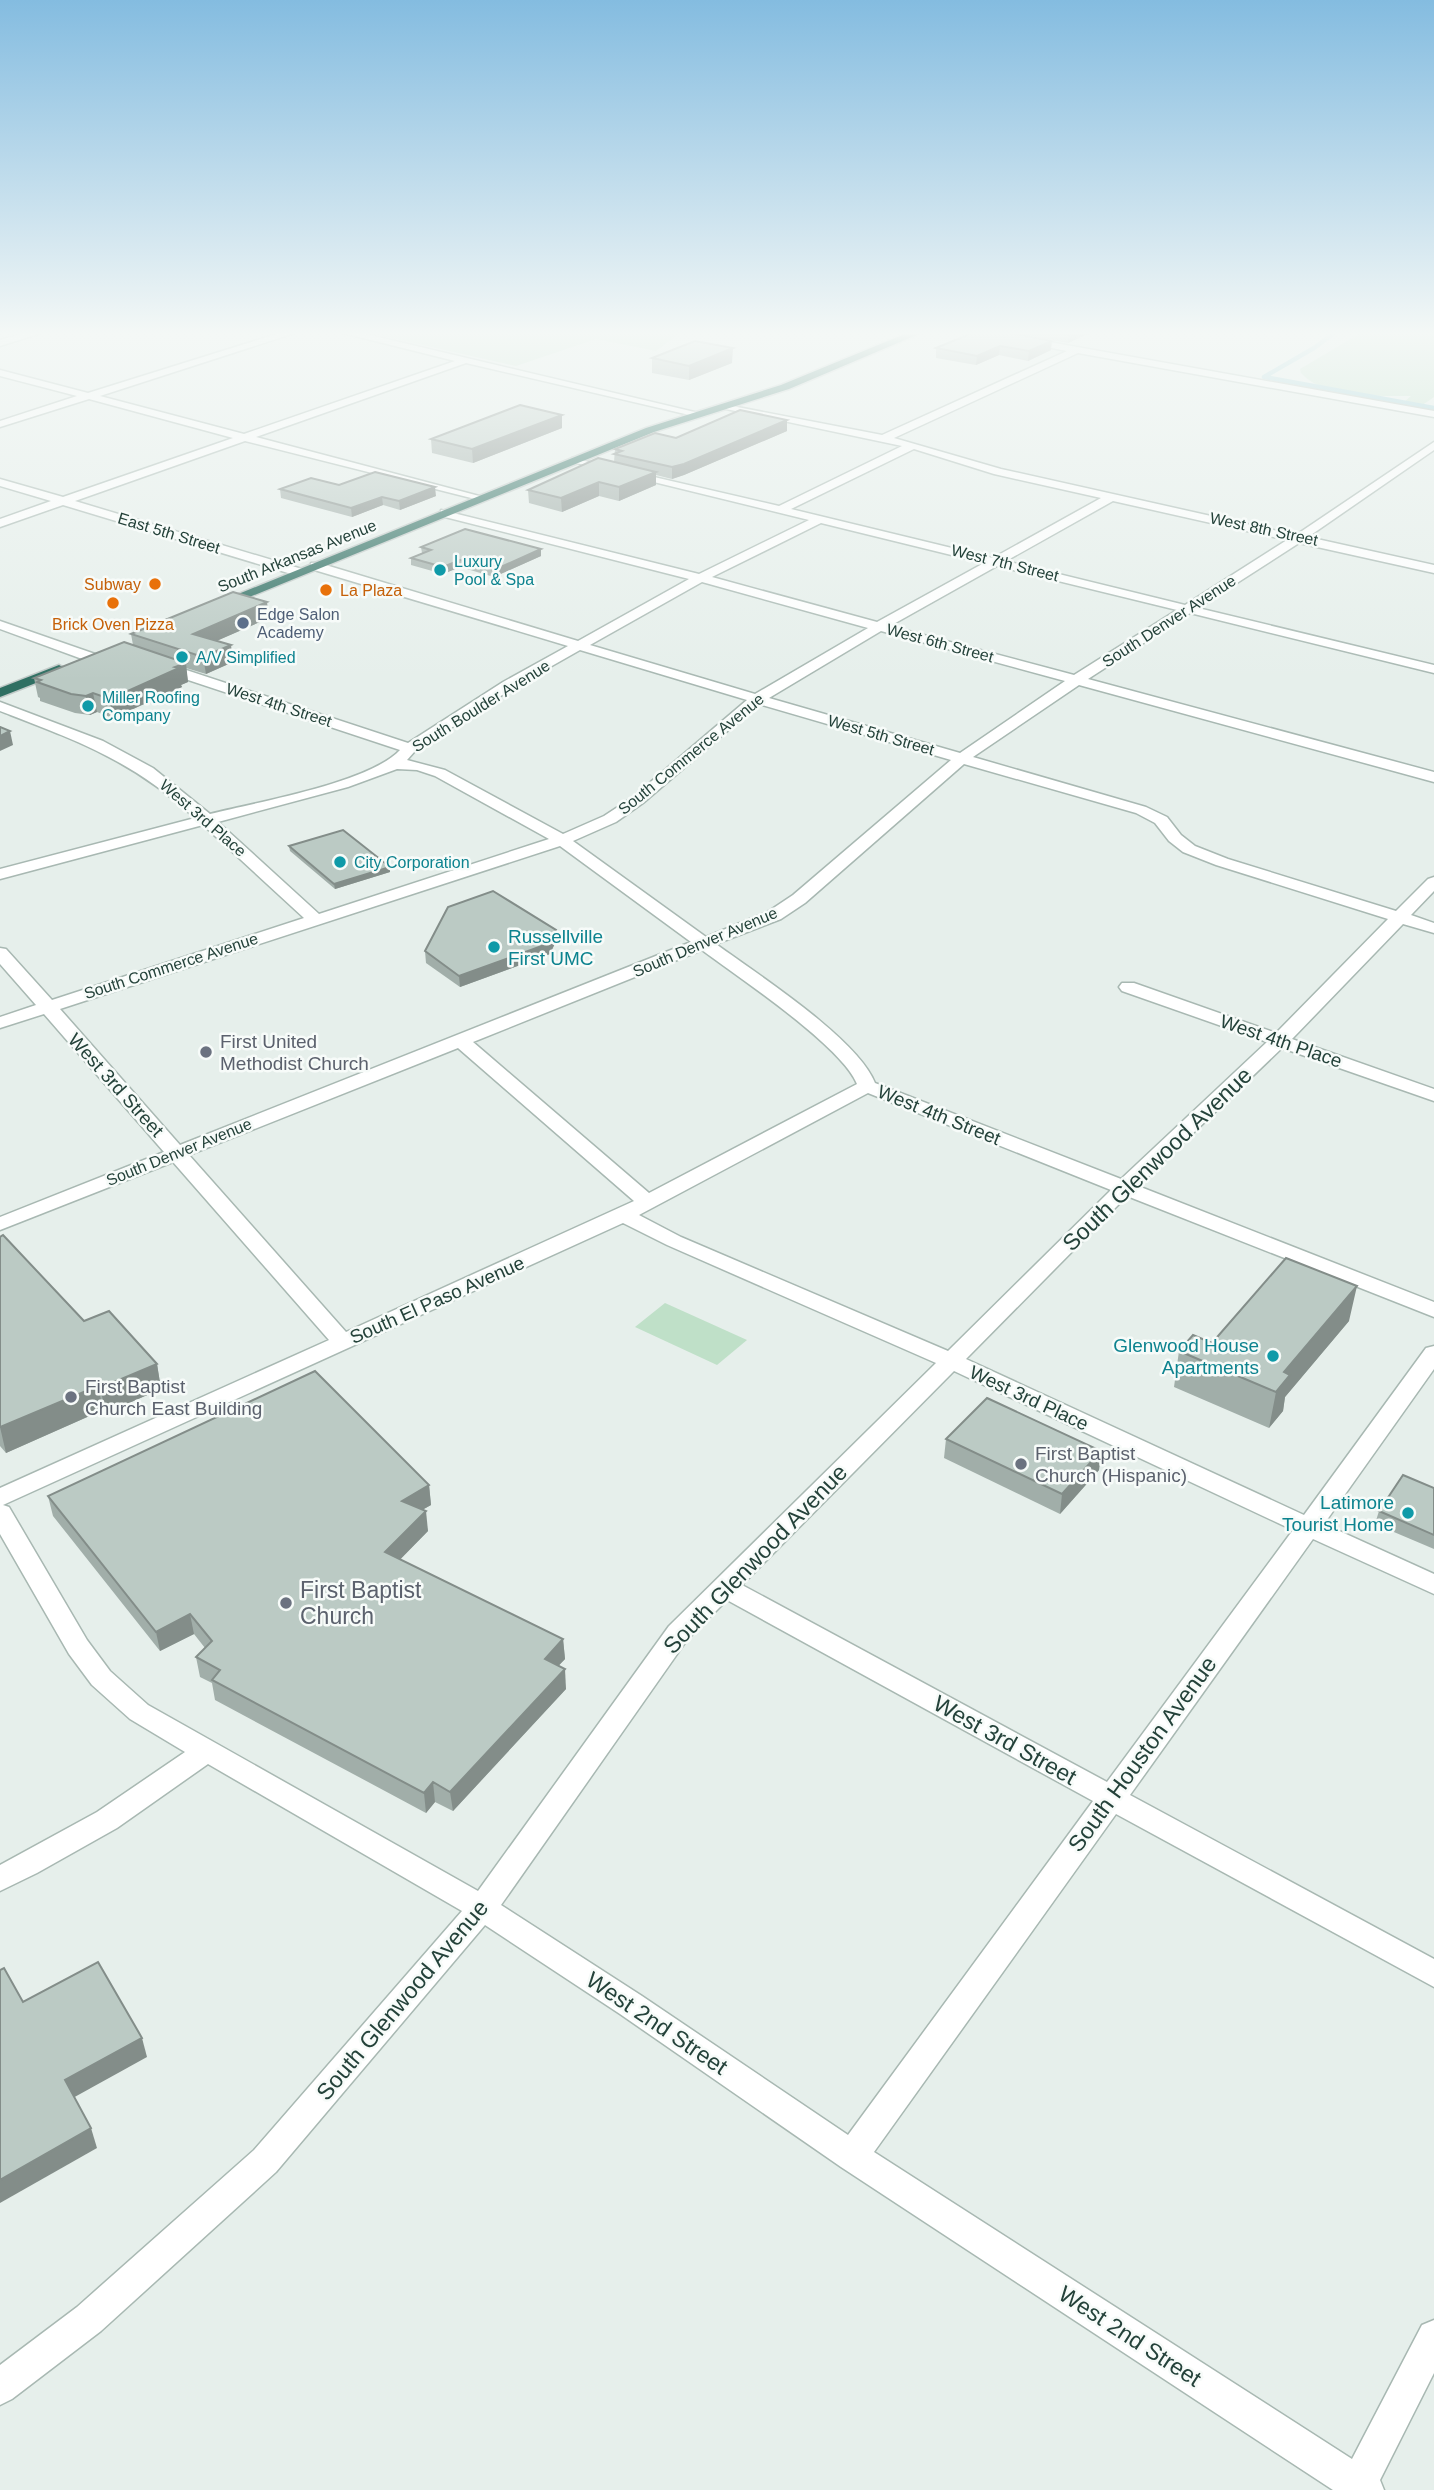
<svg xmlns="http://www.w3.org/2000/svg" width="1434" height="2490" font-family="Helvetica,sans-serif">
  <style>
    .green { fill: #bfe0c8 }
    .lines { fill: none; stroke-linecap: round; stroke-linejoin: round }
    .stream { stroke: #8ec9d4; stroke-width: 4.5 }
    .minor-casing { stroke: #a8b8b2; stroke-width: 3 }
    .highway-casing { stroke: #c2cac8; stroke-width: 3 }
    .minor { fill: #fff; fill-rule: evenodd }
    .highway { fill: #2f6f62; fill-rule: evenodd }
    .wall { fill: #a1aea9 }
    .shaded-wall { fill: #838d89 }
    .building { fill: #bbcac4; stroke: #838d89; stroke-width: 2 }
    .culture-dot { fill: #0f9aa8; stroke: #f7fbf9; stroke-width: 2.5 }
    .food-dot { fill: #e8710a; stroke: #f7fbf9; stroke-width: 2.5 }
    .service-dot { fill: #5c6f8a; stroke: #f7fbf9; stroke-width: 2.5 }
    .worship-dot { fill: #6b7280; stroke: #f7fbf9; stroke-width: 2.5 }
    .labels { text-anchor: middle; dominant-baseline: central; stroke-width: 5; stroke-linejoin: round; paint-order: stroke }
    .far-street-label { font-size: 16px; fill: #24423a; stroke: #f7fbf9 }
    .far-culture-label { font-size: 16px; fill: #0d838f; stroke: #f7fbf9; text-anchor: start }
    .far-food-label { font-size: 16px; fill: #c56008; stroke: #f7fbf9; text-anchor: end }
    .far-service-label { font-size: 16px; fill: #4e5e75; stroke: #f7fbf9; text-anchor: start }
    .culture-label { font-size: 19px; fill: #0d838f; stroke: #f7fbf9; text-anchor: end }
    .worship-label { font-size: 19px; fill: #5b616d; stroke: #f7fbf9; text-anchor: start }
    .street-label { font-size: 19px; fill: #24423a; stroke: #f7fbf9 }
    .near-street-label { font-size: 23px; fill: #24423a; stroke: #f7fbf9 }
    .near-worship-label { font-size: 23px; fill: #5b616d; stroke: #f7fbf9; text-anchor: start }
  </style>
  <rect width="100%" height="100%" fill="#e6efeb"/>
  <!-- green -->
  <g class="green">
    <path d="M361,331H683L656,351L596,339L516,366Z"/>
    <path d="M1364,331H1434V397L1421,406L1403,403L1411,396C1380,396 1323,398 1301,373L1300,369Z"/>
    <path d="M665,1303L747,1340L717,1365L635,1327Z"/>
  </g>
  <g class="lines">
    <!-- stream -->
    <path class="stream" d="M1337,331L1314,348L1264,377L1434,408"/>
    <!-- minor casing -->
    <g class="minor-casing">
      <g id="minor">
        <path d="M32,331H48L0,346V340Z"/>
        <path d="M286,331H301L100,396L244,434L455,361L335,331H353L703,414L698,417L466,363L256,437L483,497V501L245,441L75,501L302,569L304,572L298,576L63,505L0,527V519L51,501L0,486V479L63,497L233,438L89,399L0,427V421L77,396L0,376V370L88,393Z"/>
        <path d="M966,331H988L1434,411V417L1078,353L894,438L1001,469L1296,535L1434,442V450L1308,537L1434,565V573L1299,543L1198,608L1434,665V673L1190,613L1088,679L1434,772V782L1079,685L973,757L1146,807L1167,817L1181,835L1195,846L1228,859L1396,911L1428,879L1434,877V891L1411,915L1434,923V933L1403,924L1292,1039L1434,1089V1101L1282,1048L1138,1186L1434,1302V1317L1127,1196L966,1359L1304,1515L1426,1348L1434,1346V1369L1324,1524L1434,1574V1594L1313,1539L1130,1795L1434,1959V1987L1116,1814L874,2152L1352,2459L1422,2325L1434,2320V2373L1380,2480L1384,2490H1333L841,2167L620,2014L485,1925L276,2172L101,2331L12,2399L0,2405V2365L77,2307L254,2150L462,1911L208,1764L117,1828L37,1873L0,1891V1865L97,1812L185,1752L130,1719L92,1685L69,1654L0,1534V1488L329,1340L173,1162L0,1230V1217L164,1152L44,1014L0,1028V1017L36,1005L0,964V948L6,949L52,1000L304,918L203,825L0,879V869L195,818C132,760 78,741 0,711V702L103,741L153,768L210,814C257,802 369,783 400,750L158,670L156,667L163,663L168,664L408,743L503,682L568,646L311,569V563H319L578,641L689,579L441,516V510L699,574L809,520L572,462V458L779,506L902,446L726,409L722,408V404L882,435L1067,351ZM914,449L994,474L1101,498L993,558L791,509ZM1113,501L1287,540L1185,605L1006,561ZM821,523L984,563L877,622L712,577ZM997,566L1177,610L1074,675L890,626ZM702,582L868,628L755,694L590,645ZM881,631L1065,681L960,753L769,698ZM580,650L747,700L633,797L604,816L563,834L445,770L407,760L415,751L513,688ZM759,704L951,760L793,895L769,911L706,937L573,841L616,822L643,803ZM964,764L1136,813L1155,823L1169,841L1183,852L1216,865L1388,919L1276,1033L1134,983H1122L1119,987L1122,991L1267,1042L1121,1179L875,1083C858,1039 757,974 716,944L781,919L805,903ZM397,769L417,770L435,776L549,839L319,914L218,822L348,787ZM560,846L691,942L180,1145L60,1009ZM702,950C738,977 842,1046 857,1084L649,1193L473,1042ZM458,1048L634,1201L346,1332L189,1155ZM868,1093L1111,1190L948,1351L681,1237L639,1215ZM623,1223L667,1245L936,1363L669,1626L478,1891L148,1705L110,1671L87,1640L9,1507L3,1505ZM954,1371L1293,1530L1107,1782L742,1585ZM727,1600L1093,1801L848,2135L642,1996L501,1905L687,1640Z"/>
        <path d="M0,621L95,654L97,657L90,661L85,660L0,629Z"/>
      </g>
    </g>
    <!-- highway casing -->
    <g class="highway-casing">
      <g id="highway">
        <path d="M912,331H926L789,389L654,432L220,609L215,610L209,606L646,428L781,385Z"/>
        <path d="M59,665L66,669L64,672L0,697V688Z"/>
      </g>
    </g>
    <!-- minor -->
    <use href="#minor" class="minor"/>
    <!-- highway -->
    <use href="#highway" class="highway"/>
  </g>
  <!-- wall -->
  <g class="wall">
    <path d="M977,331L1051,350L1028,361L999,355L976,365L936,358V348Z"/>
    <path d="M1004,331H1094L1068,343Z"/>
    <path d="M652,358L732,363L689,380L652,373Z"/>
    <path d="M562,415V428L473,463L432,453L431,439Z"/>
    <path d="M787,420V431L684,475L672,479L656,475V485L619,501L599,496L562,512L529,503L528,490L614,462L615,449L676,438Z"/>
    <path d="M339,485L436,496L400,510L383,505L352,517L281,498L280,489Z"/>
    <path d="M421,547L541,549V556L494,577L460,567L443,574L411,565V558L422,553Z"/>
    <path d="M269,618L216,641L233,662L206,674L186,668L188,682L181,685L182,687L113,718L97,712L90,715L75,713L40,701V698L38,697L34,678L133,645L131,634Z"/>
    <path d="M289,846L390,872L335,889L290,851Z"/>
    <path d="M556,930V941L550,954L460,987L426,963L425,951Z"/>
    <path d="M0,1237L84,1321L157,1364L161,1389L106,1413L103,1410L6,1453L0,1446Z"/>
    <path d="M1349,1321L1285,1397L1283,1411L1269,1428L1174,1387L1179,1351L1212,1343Z"/>
    <path d="M946,1439L1101,1451L1099,1470L1060,1514L944,1458Z"/>
    <path d="M429,1485L431,1505L422,1510L428,1531L400,1559L563,1639L565,1659L558,1666L566,1689L453,1811L435,1802L426,1813L215,1700L212,1683L200,1677L196,1657L205,1648L194,1634L160,1651L53,1516L48,1496Z"/>
    <path d="M1434,1488V1549L1375,1524L1379,1511Z"/>
  </g>
  <!-- shaded-wall -->
  <g class="shaded-wall">
    <path d="M1071,331H1094L1068,343L1069,332Z"/>
    <path d="M1052,341L1051,350L1028,361L1029,351Z"/>
    <path d="M1000,346L999,355L976,365L977,356Z"/>
    <path d="M733,348L732,363L689,380V366Z"/>
    <path d="M562,415V428L473,463L472,449Z"/>
    <path d="M787,420V431L684,475L672,479V467Z"/>
    <path d="M656,472V485L619,501V487Z"/>
    <path d="M599,482V496L562,512L561,498Z"/>
    <path d="M435,487L436,496L400,510L399,501Z"/>
    <path d="M382,497L383,505L352,517L351,508Z"/>
    <path d="M541,549V556L494,577V570Z"/>
    <path d="M460,560V567L443,574V567Z"/>
    <path d="M267,602L269,618L196,650L193,634Z"/>
    <path d="M231,645L233,662L206,674L203,657Z"/>
    <path d="M186,663L188,682L181,685L182,687L113,718L110,699Z"/>
    <path d="M93,693L97,712L90,715L86,696Z"/>
    <path d="M10,731L13,745L0,751V736Z"/>
    <path d="M390,867V872L335,889L334,884Z"/>
    <path d="M556,930V941L550,954L460,987L459,976Z"/>
    <path d="M1357,1286L1349,1321L1285,1397L1283,1411L1269,1428L1276,1392L1284,1372Z"/>
    <path d="M157,1364L161,1389L106,1413L100,1388Z"/>
    <path d="M98,1386L103,1410L6,1453L0,1427Z"/>
    <path d="M1101,1451L1099,1470L1060,1514L1062,1494Z"/>
    <path d="M429,1485L431,1505L404,1520L402,1501Z"/>
    <path d="M426,1511L428,1531L388,1572L385,1552Z"/>
    <path d="M190,1614L194,1634L160,1651L156,1632Z"/>
    <path d="M563,1639L565,1659L546,1679L545,1659Z"/>
    <path d="M565,1669L566,1689L453,1811L450,1792Z"/>
    <path d="M433,1782L435,1802L426,1813L424,1793Z"/>
    <path d="M142,2038L147,2057L71,2099L65,2080Z"/>
    <path d="M91,2128L97,2148L0,2203V2180Z"/>
  </g>
  <!-- building -->
  <g class="building">
    <path d="M977,331H1001L1052,341L1029,351L1000,346L977,356L936,348Z"/>
    <path d="M695,341L733,348L689,366L652,358Z"/>
    <path d="M520,405L562,415L472,449L431,439Z"/>
    <path d="M740,410L787,420L684,464L672,467L614,454L622,451L615,449L655,433L676,438Z"/>
    <path d="M598,458L656,472L619,487L599,482L561,498L528,490Z"/>
    <path d="M375,472L435,487L399,501L382,497L351,508L280,489L311,478L339,485Z"/>
    <path d="M465,529L541,549L494,570L460,560L443,567L411,558L431,550L421,547Z"/>
    <path d="M233,592L267,602L193,634L231,645L203,657L131,634Z"/>
    <path d="M124,642L186,663L175,667L179,668L110,699L93,693L86,696L71,694L37,682L41,680L34,678Z"/>
    <path d="M0,727L10,731L0,736Z"/>
    <path d="M343,830L390,867L334,884L289,846Z"/>
    <path d="M493,891L556,930L550,943L459,976L425,951L448,907Z"/>
    <path d="M3,1235L84,1321L109,1311L157,1364L100,1388L98,1386L0,1427V1237Z"/>
    <path d="M1286,1258L1357,1286L1284,1372L1290,1375L1276,1392L1179,1351L1193,1335L1212,1343Z"/>
    <path d="M315,1371L429,1485L402,1501L426,1511L385,1552L563,1639L545,1659L565,1669L450,1792L433,1782L424,1793L212,1680L220,1670L196,1657L212,1641L190,1614L156,1632L48,1496Z"/>
    <path d="M987,1398L1101,1451L1062,1494L946,1439Z"/>
    <path d="M1403,1475L1434,1488V1535L1379,1511Z"/>
    <path d="M98,1962L142,2038L65,2080L91,2128L0,2180V1970L4,1968L23,2002Z"/>
  </g>
  <!-- sky -->
  <linearGradient id="sky" x2="0" y2="1"><stop stop-color="#84bce0"/><stop offset="0.49" stop-color="#f4f8f6"/><stop offset="1" stop-color="#f4f8f6" stop-opacity="0"/></linearGradient>
  <rect width="1434" height="680" fill="url(#sky)"/>
  <!-- markers -->
  <g class="culture-dot">
    <circle cx="440" cy="570" r="7"/>
    <circle cx="182" cy="657" r="7"/>
    <circle cx="88" cy="706" r="7"/>
    <circle cx="340" cy="862" r="7"/>
    <circle cx="494" cy="947" r="7"/>
    <circle cx="1273" cy="1356" r="7"/>
    <circle cx="1408" cy="1513" r="7"/>
  </g>
  <g class="food-dot">
    <circle cx="155" cy="584" r="7"/>
    <circle cx="326" cy="590" r="7"/>
    <circle cx="113" cy="603" r="7"/>
  </g>
  <circle class="service-dot" cx="243" cy="623" r="7"/>
  <g class="worship-dot">
    <circle cx="206" cy="1052" r="7"/>
    <circle cx="71" cy="1397" r="7"/>
    <circle cx="1021" cy="1464" r="7"/>
    <circle cx="286" cy="1603" r="7"/>
  </g>
  <g class="labels">
    <!-- far-street labels -->
    <g class="far-street-label">
      <text transform="translate(1264 529) rotate(12)">West 8th Street</text>
      <text transform="translate(169 533) rotate(17)">East 5th Street</text>
      <text transform="translate(297 556) rotate(-22)">South Arkansas Avenue</text>
      <text transform="translate(1005 563) rotate(14)">West 7th Street</text>
      <text transform="translate(1169 621) rotate(-33)">South Denver Avenue</text>
      <text transform="translate(940 643) rotate(15)">West 6th Street</text>
      <text transform="translate(279 705) rotate(18)">West 4th Street</text>
      <text transform="translate(481 706) rotate(-32)">South Boulder Avenue</text>
      <text transform="translate(881 735) rotate(16)">West 5th Street</text>
      <text transform="translate(691 754) rotate(-39)">South Commerce Avenue</text>
      <text transform="translate(203 818) rotate(41)">West 3rd Place</text>
      <text transform="translate(705 942) rotate(-23)">South Denver Avenue</text>
      <text transform="translate(171 966) rotate(-18)">South Commerce Avenue</text>
      <text transform="translate(179 1152) rotate(-22)">South Denver Avenue</text>
    </g>
    <!-- far-culture labels -->
    <g class="far-culture-label">
      <text x="454" y="561">Luxury<tspan x="454" dy="18">Pool &amp; Spa</tspan></text>
      <text x="196" y="657">A/V Simplified</text>
      <text x="102" y="697">Miller Roofing<tspan x="102" dy="18">Company</tspan></text>
      <text x="354" y="862">City Corporation</text>
    </g>
    <!-- far-food labels -->
    <g class="far-food-label">
      <text x="141" y="584">Subway</text>
      <text x="340" y="590" text-anchor="start">La Plaza</text>
      <text x="113" y="624" text-anchor="middle">Brick Oven Pizza</text>
    </g>
    <!-- far-service labels -->
    <g class="far-service-label">
      <text x="257" y="614">Edge Salon<tspan x="257" dy="18">Academy</tspan></text>
    </g>
    <!-- culture labels -->
    <g class="culture-label">
      <text x="508" y="936" text-anchor="start">Russellville<tspan x="508" dy="22">First UMC</tspan></text>
      <text x="1259" y="1345">Glenwood House<tspan x="1259" dy="22">Apartments</tspan></text>
      <text x="1394" y="1502">Latimore<tspan x="1394" dy="22">Tourist Home</tspan></text>
    </g>
    <!-- worship labels -->
    <g class="worship-label">
      <text x="220" y="1041">First United<tspan x="220" dy="22">Methodist Church</tspan></text>
      <text x="85" y="1386">First Baptist<tspan x="85" dy="22">Church East Building</tspan></text>
      <text x="1035" y="1453">First Baptist<tspan x="1035" dy="22">Church (Hispanic)</tspan></text>
    </g>
    <!-- street labels -->
    <g class="street-label">
      <text transform="translate(1281 1041) rotate(19)">West 4th Place</text>
      <text transform="translate(116 1085) rotate(48)">West 3rd Street</text>
      <text transform="translate(939 1115) rotate(22)">West 4th Street</text>
      <text transform="translate(437 1300) rotate(-24)">South El Paso Avenue</text>
      <text transform="translate(1029 1398) rotate(25)">West 3rd Place</text>
    </g>
    <!-- near-street labels -->
    <g class="near-street-label">
      <text transform="translate(1157 1159) rotate(-44)">South Glenwood Avenue</text>
      <text transform="translate(755 1559) rotate(-46)">South Glenwood Avenue</text>
      <text transform="translate(1005 1740) rotate(29)">West 3rd Street</text>
      <text transform="translate(1142 1754) rotate(-54)">South Houston Avenue</text>
      <text transform="translate(402 2000) rotate(-50)">South Glenwood Avenue</text>
      <text transform="translate(657 2023) rotate(34)">West 2nd Street</text>
      <text transform="translate(1130 2336) rotate(33)">West 2nd Street</text>
    </g>
    <!-- near-worship labels -->
    <g class="near-worship-label">
      <text x="300" y="1590">First Baptist<tspan x="300" dy="26">Church</tspan></text>
    </g>
  </g>
</svg>
